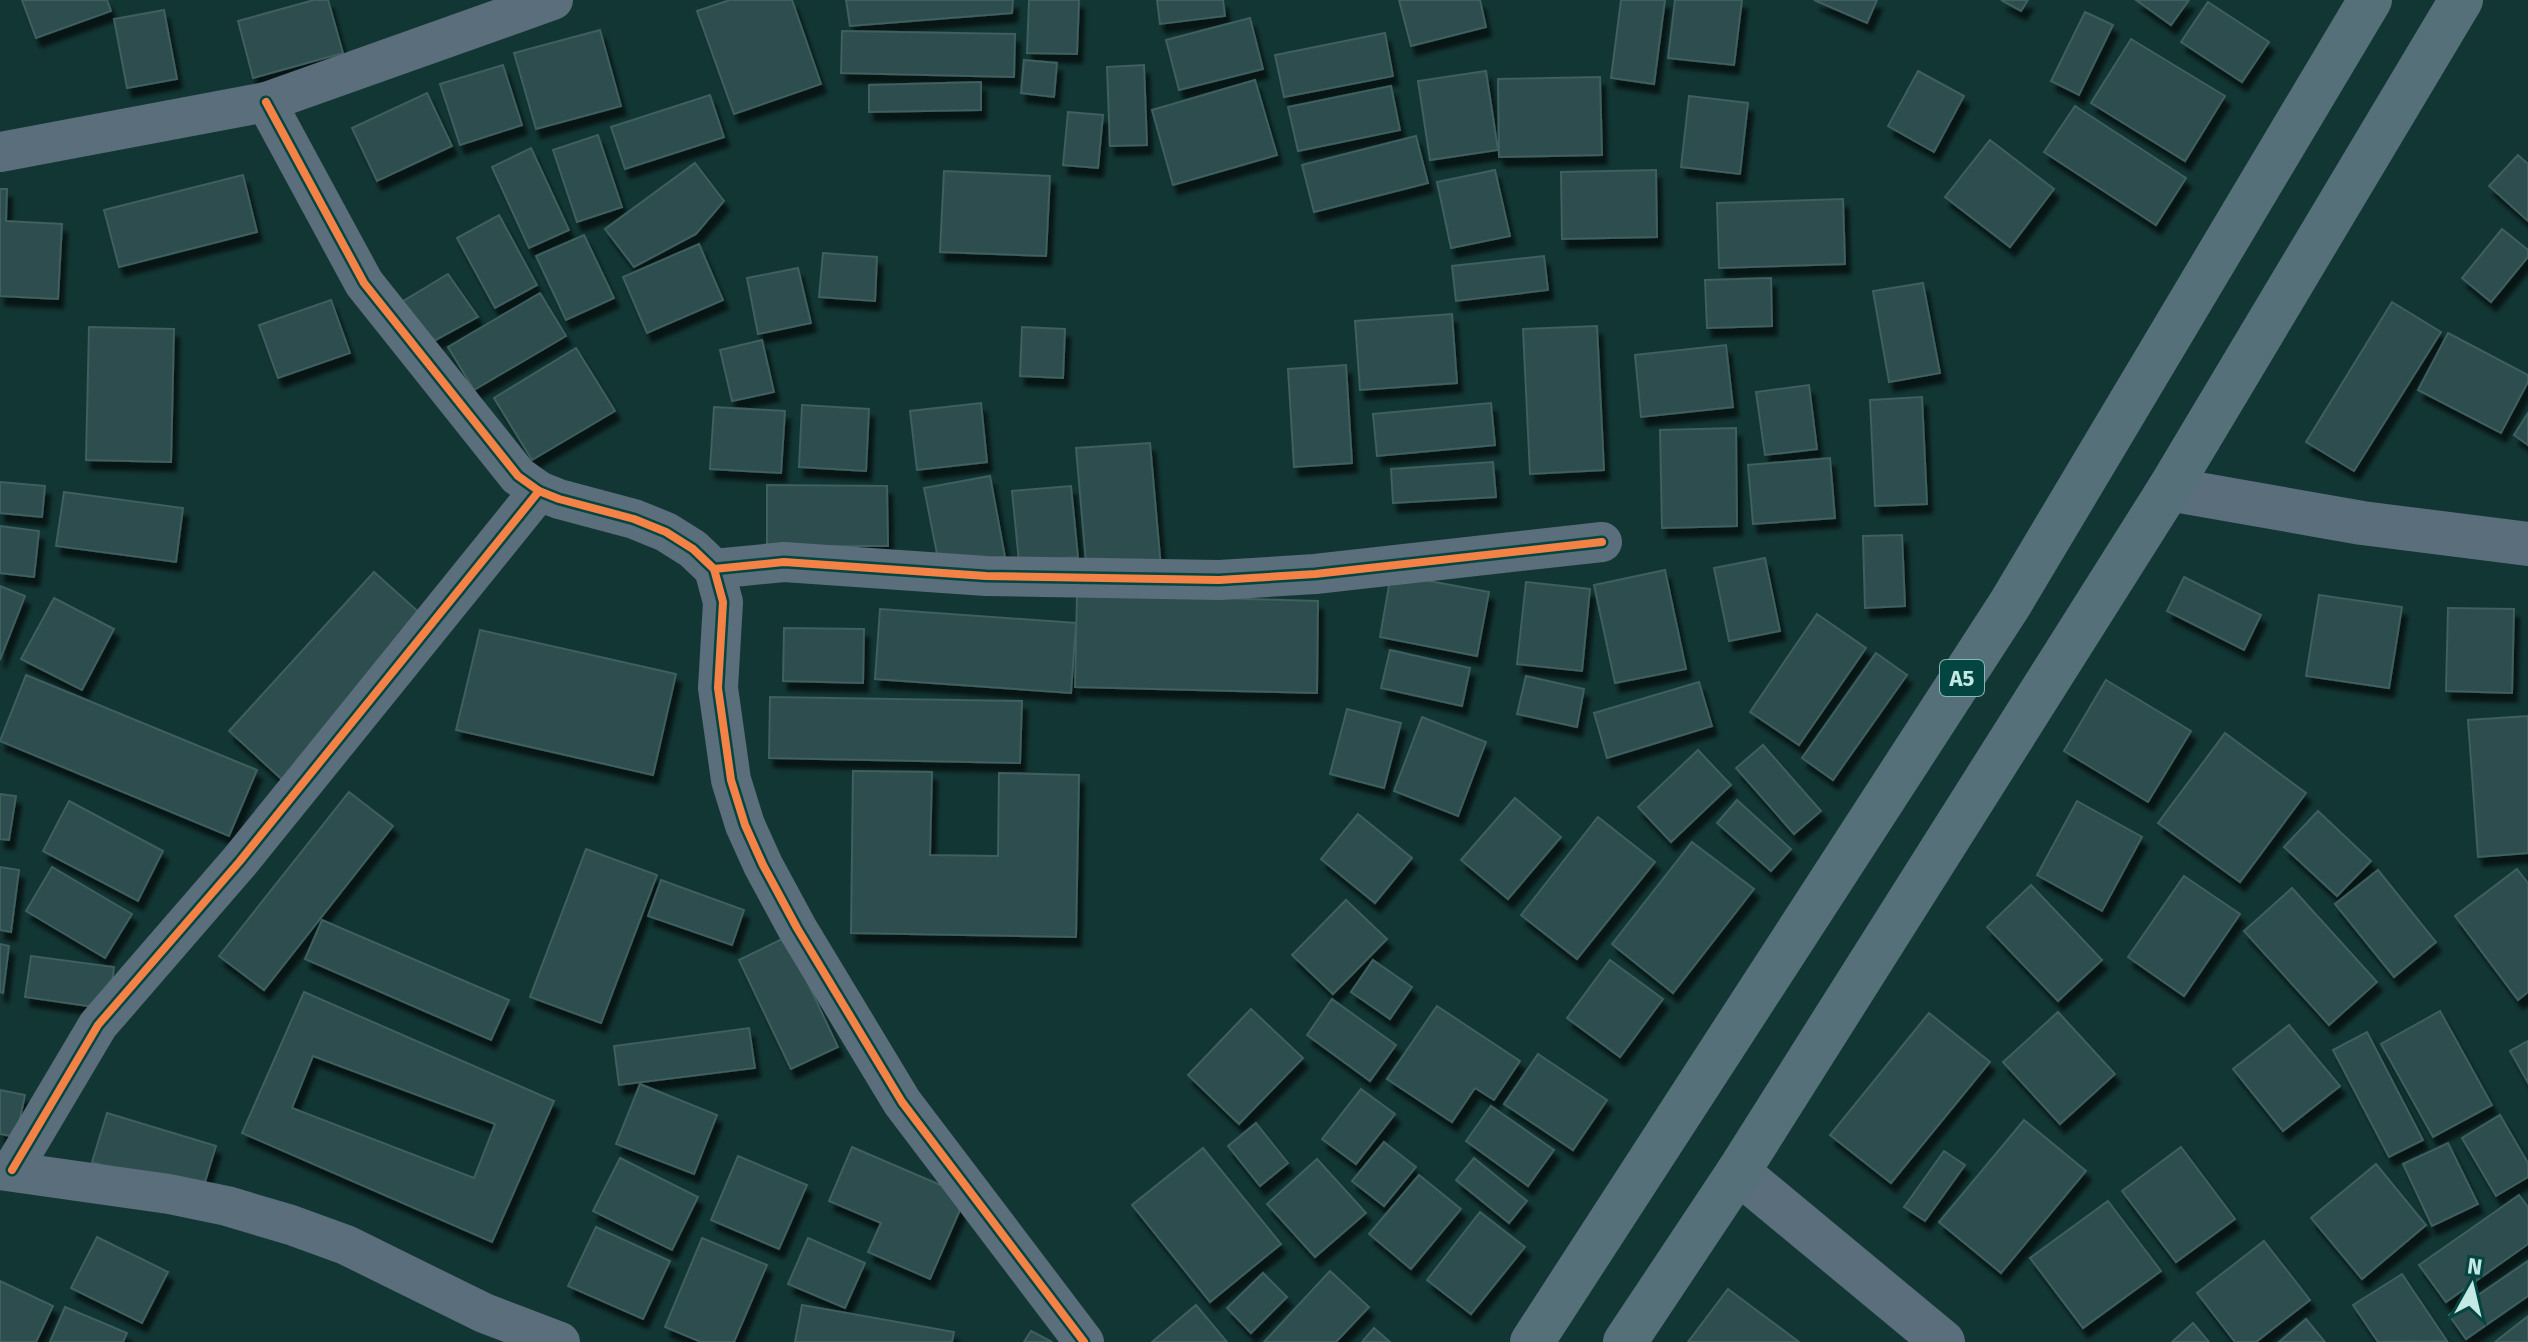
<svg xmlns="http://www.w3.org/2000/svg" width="2528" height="1342" font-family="'Fira Sans',sans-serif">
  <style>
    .building { fill: #2e4d4f; stroke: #3f5e5e; stroke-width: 2; fill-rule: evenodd; filter: url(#shadow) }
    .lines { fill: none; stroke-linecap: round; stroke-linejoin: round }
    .minor { stroke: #5a6e7b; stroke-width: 40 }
    .tertiary { stroke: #5a6e7b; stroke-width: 44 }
    .trunk { stroke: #56707a; stroke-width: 44 }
    .cycleway-casing { stroke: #034541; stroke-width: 13 }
    .cycleway { stroke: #f48246; stroke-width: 8 }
    .labels { text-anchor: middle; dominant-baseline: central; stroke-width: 8; stroke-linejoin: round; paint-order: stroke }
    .shield { fill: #034541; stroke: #8ab7b3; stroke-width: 2 }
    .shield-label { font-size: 22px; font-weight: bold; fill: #c4e8e4 }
  </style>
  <defs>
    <filter id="shadow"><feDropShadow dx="5" dy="9" stdDeviation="2" flood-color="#0009"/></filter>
  </defs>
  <rect width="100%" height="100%" fill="#123634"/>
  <!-- building -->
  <g class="building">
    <path d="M22,0H107L111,11L36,38Z"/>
    <path d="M314,0H328L343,53L253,78L238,21Z"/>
    <path d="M730,0H792L821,84L734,114L697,11Z"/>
    <path d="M846,0H1013L1012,13L850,26Z"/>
    <path d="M1029,0H1079L1077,54L1027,53Z"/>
    <path d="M1157,0H1223L1225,16L1160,24Z"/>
    <path d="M1399,0H1480L1486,27L1411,46Z"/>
    <path d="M1621,0H1665L1654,84L1611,78Z"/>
    <path d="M1675,0H1742L1734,65L1668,58Z"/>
    <path d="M1814,0H1877L1867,23Z"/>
    <path d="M2001,0H2028L2021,11Z"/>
    <path d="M2136,0H2189L2171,25Z"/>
    <path d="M2208,2L2269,42L2242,82L2181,42Z"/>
    <path d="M164,10L177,79L127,88L114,19Z"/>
    <path d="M2085,12L2113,25L2079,95L2051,81Z"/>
    <path d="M1250,18L1263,69L1179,90L1166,40Z"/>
    <path d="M600,30L621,106L536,129L514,53Z"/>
    <path d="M842,31L1015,34L1014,77L841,73Z"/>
    <path d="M1385,33L1393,76L1284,97L1275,55Z"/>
    <path d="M2131,39L2225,96L2185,161L2091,103Z"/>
    <path d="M1024,60L1057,63L1054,97L1021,93Z"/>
    <path d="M503,65L522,125L460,145L440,84Z"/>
    <path d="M1144,65L1147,145L1110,146L1107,67Z"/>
    <path d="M1486,71L1498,150L1430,160L1418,81Z"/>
    <path d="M1918,71L1964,96L1934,152L1888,126Z"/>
    <path d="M1600,77L1602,155L1499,157L1498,79Z"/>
    <path d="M1255,80L1277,155L1173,185L1152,110Z"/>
    <path d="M981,82V110L869,112V85Z"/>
    <path d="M1391,86L1400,130L1298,151L1288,107Z"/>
    <path d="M427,93L452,146L377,181L352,128Z"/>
    <path d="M710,95L724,137L625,169L611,127Z"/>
    <path d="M1689,96L1748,103L1740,174L1681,167Z"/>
    <path d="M2075,106L2186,178L2156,225L2044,152Z"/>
    <path d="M1068,112L1103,115L1098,168L1063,165Z"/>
    <path d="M598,135L622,207L577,222L553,150Z"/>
    <path d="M1416,136L1428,183L1314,212L1302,165Z"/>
    <path d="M1990,140L2054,189L2010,247L1945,197Z"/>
    <path d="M531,148L569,230L529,248L492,167Z"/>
    <path d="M2518,155L2528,164V221L2489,186Z"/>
    <path d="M695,163L724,201L696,234L634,267L605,229Z"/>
    <path d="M1495,170L1510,236L1451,248L1437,182Z"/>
    <path d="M1656,170L1657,237L1562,239L1561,172Z"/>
    <path d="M944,171L1050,176L1046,256L940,252Z"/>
    <path d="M243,175L257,232L119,267L104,210Z"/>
    <path d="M0,189H7L6,221L62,224L58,299L0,296Z"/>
    <path d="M1843,199L1845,264L1719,268L1717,203Z"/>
    <path d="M499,215L537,285L495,308L457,238Z"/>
    <path d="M2502,229L2528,250V257L2491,302L2462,278Z"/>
    <path d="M584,235L614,298L566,320L536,256Z"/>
    <path d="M699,244L723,300L647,333L623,277Z"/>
    <path d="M823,253L877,257L875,301L819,297Z"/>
    <path d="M1544,256L1548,290L1456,301L1452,266Z"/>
    <path d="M798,268L811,323L758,334L747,278Z"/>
    <path d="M448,274L478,317L432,342L395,306Z"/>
    <path d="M1771,278L1772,326L1707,328L1705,280Z"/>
    <path d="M1923,283L1940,373L1889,382L1873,291Z"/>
    <path d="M540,293L566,336L474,390L448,347Z"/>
    <path d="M331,300L350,353L278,378L259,325Z"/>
    <path d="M2392,302L2441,332L2354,471L2306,442Z"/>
    <path d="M1452,314L1457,383L1360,390L1355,321Z"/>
    <path d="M1597,326L1604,470L1530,474L1523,329Z"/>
    <path d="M89,327L174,329L171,462L86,460Z"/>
    <path d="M1022,327L1065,329L1063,378L1020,376Z"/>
    <path d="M2448,333L2528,375V382L2501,433L2418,390Z"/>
    <path d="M762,340L774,392L732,401L720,350Z"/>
    <path d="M1726,345L1733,407L1641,417L1635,355Z"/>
    <path d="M576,348L615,411L532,460L494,398Z"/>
    <path d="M1346,365L1352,463L1294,467L1288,369Z"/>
    <path d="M1809,385L1817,449L1765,455L1756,392Z"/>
    <path d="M1922,397L1927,504L1875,506L1870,400Z"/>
    <path d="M981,403L987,462L917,470L910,411Z"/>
    <path d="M1491,403L1495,445L1377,456L1373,414Z"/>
    <path d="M802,405L869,409L866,471L799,467Z"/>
    <path d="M714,407L785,411L781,473L710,469Z"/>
    <path d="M2528,413V445L2514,435Z"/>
    <path d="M1736,428L1737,526L1662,528L1660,430Z"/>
    <path d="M1150,443L1161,568L1087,574L1076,448Z"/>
    <path d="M1830,458L1835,518L1753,524L1748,465Z"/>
    <path d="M1493,462L1496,497L1393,503L1391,469Z"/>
    <path d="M990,476L1005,557L940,569L924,488Z"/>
    <path d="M0,482L45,486L42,517L0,513Z"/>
    <path d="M767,485L887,486L888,546H767Z"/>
    <path d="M1071,486L1078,557L1019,562L1012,491Z"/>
    <path d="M64,492L183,508L176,562L56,546Z"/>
    <path d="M0,526L39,531L34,577L0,573Z"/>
    <path d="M1902,535L1905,606L1865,608L1863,536Z"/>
    <path d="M1765,558L1780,631L1729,641L1714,568Z"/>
    <path d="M1665,570L1686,669L1615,683L1594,585Z"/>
    <path d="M374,572L432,624L287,784L229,731Z"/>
    <path d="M1391,574L1489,592L1477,656L1380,637Z"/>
    <path d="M2184,577L2261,615L2244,650L2167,611Z"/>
    <path d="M1526,582L1590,589L1582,671L1517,664Z"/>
    <path d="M0,586L25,596L0,660Z"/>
    <path d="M1077,594L1318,601L1317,693L1075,687Z"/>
    <path d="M2319,595L2402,607L2389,688L2306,676Z"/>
    <path d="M54,598L114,629L82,690L21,659Z"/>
    <path d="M2448,608L2514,609L2512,693L2446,691Z"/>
    <path d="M880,609L1076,623L1071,693L875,679Z"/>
    <path d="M1817,614L1866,648L1799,745L1750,712Z"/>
    <path d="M784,628L864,629L863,683L783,681Z"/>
    <path d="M480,630L676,674L653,775L456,730Z"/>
    <path d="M1390,650L1470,668L1462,706L1381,688Z"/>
    <path d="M1876,653L1907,675L1833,780L1802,758Z"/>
    <path d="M26,675L257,770L229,836L0,741Z"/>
    <path d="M1526,676L1584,689L1577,727L1517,714Z"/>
    <path d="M2106,680L2191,731L2148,802L2064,751Z"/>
    <path d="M1699,682L1712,726L1607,758L1594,713Z"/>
    <path d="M770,697L1022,701L1020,763L769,758Z"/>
    <path d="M1347,709L1401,723L1384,788L1330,774Z"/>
    <path d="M2528,716V853L2478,857L2468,720Z"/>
    <path d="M1422,717L1486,742L1458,816L1394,791Z"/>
    <path d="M2225,733L2306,793L2240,882L2158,823Z"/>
    <path d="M1763,745L1821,811L1794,834L1736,768Z"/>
    <path d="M1698,750L1731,785L1671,842L1638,807Z"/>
    <path d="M853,771L932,772L930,855L998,856L999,773L1079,775L1076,937L851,933Z"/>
    <path d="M349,792L393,826L264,990L219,956Z"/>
    <path d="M0,794L16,796L9,840L0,839Z"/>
    <path d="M1515,798L1561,837L1508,899L1461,860Z"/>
    <path d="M1737,800L1791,849L1771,871L1717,823Z"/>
    <path d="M69,801L163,851L138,901L43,851Z"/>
    <path d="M2077,801L2142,837L2102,911L2037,875Z"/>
    <path d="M2318,811L2371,861L2337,896L2284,847Z"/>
    <path d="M1358,814L1412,858L1375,903L1321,859Z"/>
    <path d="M1598,817L1655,862L1577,959L1521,915Z"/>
    <path d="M1692,842L1754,889L1673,993L1612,944Z"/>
    <path d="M586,849L657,875L601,1023L530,997Z"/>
    <path d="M0,867L19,870L11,932L0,930Z"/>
    <path d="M52,867L132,914L105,958L26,911Z"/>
    <path d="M2517,869L2528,883V992L2518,1000L2455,916Z"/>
    <path d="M2378,870L2436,942L2394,977L2335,904Z"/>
    <path d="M2184,876L2240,914L2184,996L2128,957Z"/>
    <path d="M661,880L744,910L732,945L648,916Z"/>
    <path d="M2031,885L2102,960L2058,1001L1987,927Z"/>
    <path d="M2292,888L2377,982L2329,1025L2244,931Z"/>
    <path d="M1346,900L1387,939L1333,994L1292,955Z"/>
    <path d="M322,920L509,1000L491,1040L305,959Z"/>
    <path d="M786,937L838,1047L791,1069L739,960Z"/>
    <path d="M0,944L9,946L3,993L0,992Z"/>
    <path d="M31,956L114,967L109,1009L25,997Z"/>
    <path d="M1373,960L1412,987L1390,1019L1351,992Z"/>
    <path d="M1610,960L1663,999L1620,1057L1567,1018Z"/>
    <path d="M304,992L554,1101L492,1242L242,1133ZM313,1056L495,1124L474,1178L292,1108Z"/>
    <path d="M1332,999L1396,1045L1370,1081L1307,1035Z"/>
    <path d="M1437,1006L1520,1061L1494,1100L1475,1088L1452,1122L1387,1079Z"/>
    <path d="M1251,1009L1303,1058L1239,1124L1188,1075Z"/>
    <path d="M2440,1011L2492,1105L2433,1137L2381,1044Z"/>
    <path d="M2058,1012L2115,1074L2060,1124L2003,1062Z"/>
    <path d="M1929,1013L1990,1062L1891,1183L1830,1135Z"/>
    <path d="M2289,1025L2340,1086L2283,1131L2233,1069Z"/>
    <path d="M749,1028L755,1068L619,1085L614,1046Z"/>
    <path d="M2367,1032L2423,1140L2389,1157L2333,1050Z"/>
    <path d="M2528,1041V1083L2510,1051Z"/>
    <path d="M1538,1054L1607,1100L1573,1150L1504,1104Z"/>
    <path d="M640,1084L717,1115L694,1174L616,1144Z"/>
    <path d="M1361,1089L1395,1114L1356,1164L1322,1139Z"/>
    <path d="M0,1090L25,1095L16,1137L0,1134Z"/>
    <path d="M1491,1106L1554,1150L1528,1186L1466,1141Z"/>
    <path d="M107,1113L216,1146L201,1195L92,1162Z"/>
    <path d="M2500,1115L2528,1163V1177L2496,1196L2462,1138Z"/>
    <path d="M2024,1120L2086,1171L2001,1273L1939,1222Z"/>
    <path d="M1256,1123L1288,1163L1260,1186L1228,1146Z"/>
    <path d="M1384,1142L1416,1167L1384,1206L1352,1181Z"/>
    <path d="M2448,1143L2478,1204L2432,1226L2403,1164Z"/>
    <path d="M852,1147L966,1196L930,1279L868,1252L881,1223L829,1201Z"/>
    <path d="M2181,1147L2235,1219L2176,1262L2122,1191Z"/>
    <path d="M1203,1148L1281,1244L1210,1302L1132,1205Z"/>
    <path d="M1944,1151L1965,1165L1925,1221L1904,1207Z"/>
    <path d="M738,1156L807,1185L779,1249L711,1220Z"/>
    <path d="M620,1158L698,1197L672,1250L593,1211Z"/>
    <path d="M1474,1158L1527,1201L1509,1223L1456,1180Z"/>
    <path d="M1317,1159L1366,1213L1315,1257L1267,1204Z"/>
    <path d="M2376,1164L2426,1225L2362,1279L2311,1218Z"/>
    <path d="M1419,1175L1461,1209L1411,1269L1369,1234Z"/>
    <path d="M2519,1195L2528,1207V1244L2446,1302L2419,1265Z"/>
    <path d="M2108,1201L2161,1271L2083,1328L2030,1258Z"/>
    <path d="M1480,1212L1525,1247L1471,1314L1427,1280Z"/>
    <path d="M596,1227L670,1261L643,1319L568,1286Z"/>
    <path d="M97,1237L168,1272L142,1323L71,1288Z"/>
    <path d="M702,1238L767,1265L734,1342H701L665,1327Z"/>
    <path d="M808,1238L865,1263L845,1308L788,1284Z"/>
    <path d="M2264,1241L2310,1300L2256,1342H2235L2197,1293Z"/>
    <path d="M2528,1261V1296L2466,1339L2449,1315Z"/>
    <path d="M1330,1271L1369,1307L1336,1342H1264Z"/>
    <path d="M1263,1273L1287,1297L1251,1333L1227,1308Z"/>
    <path d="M2402,1274L2447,1341L2378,1342L2353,1305Z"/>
    <path d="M0,1281L53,1306L36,1342H0Z"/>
    <path d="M1728,1289L1799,1342H1688Z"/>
    <path d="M802,1305L954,1332L952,1342H795Z"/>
    <path d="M1196,1305L1227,1342H1152Z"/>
    <path d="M65,1307L127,1333L123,1342H50Z"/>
    <path d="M2528,1316V1342H2495Z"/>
    <path d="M2306,1319L2325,1342H2279Z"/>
    <path d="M2193,1323L2209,1342H2172Z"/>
    <path d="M1374,1328L1390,1342H1362Z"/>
    <path d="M1031,1331L1052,1342H1024Z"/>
  </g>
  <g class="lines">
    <!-- minor -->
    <g class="minor">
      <path d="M266,102L364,283L518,476L539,491L559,499L634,519L666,532L693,549L714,569L723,602L718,688L731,780L745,825L763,865L797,928L902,1102L1084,1342"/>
      <path d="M0,152L266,102L553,0"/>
      <path d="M714,569L784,562L986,576L1219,580L1315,574L1602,542"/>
      <path d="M0,1170L169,1194L227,1206L291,1225L346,1245L484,1313L560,1342"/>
      <path d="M12,1170L98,1025L240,861L539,491"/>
    </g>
    <!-- tertiary -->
    <g class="tertiary">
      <path d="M2169,489L2362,523L2528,544"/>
      <path d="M1738,1172L1943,1342"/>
    </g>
    <!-- trunk -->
    <g class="trunk">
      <path d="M1532,1342L2010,604L2370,0"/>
      <path d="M1625,1342L1738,1172L2169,489L2461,0"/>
    </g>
    <!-- cycleway casing -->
    <g class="cycleway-casing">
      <g id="cycleway">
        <path d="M266,102L364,283L518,476L539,491L559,499L634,519L666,532L693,549L714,569L723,602L718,688L731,780L745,825L763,865L797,928L902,1102L1084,1342"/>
        <path d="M714,569L784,562L986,576L1219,580L1315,574L1602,542"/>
        <path d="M12,1170L98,1025L240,861L539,491"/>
      </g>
    </g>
    <!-- cycleway -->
    <use href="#cycleway" class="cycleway"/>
  </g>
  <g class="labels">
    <!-- shield labels -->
    <rect class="shield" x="1940" y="660" width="44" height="36" rx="6"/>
    <g class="shield-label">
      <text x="1962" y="678">A5</text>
    </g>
  </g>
  <!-- north arrow -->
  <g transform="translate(2472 1286) rotate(8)" stroke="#034541" stroke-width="6" paint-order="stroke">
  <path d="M0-6L14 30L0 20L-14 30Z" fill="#c4e8e4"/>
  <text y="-12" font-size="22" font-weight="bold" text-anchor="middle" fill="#c4e8e4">N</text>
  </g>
</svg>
